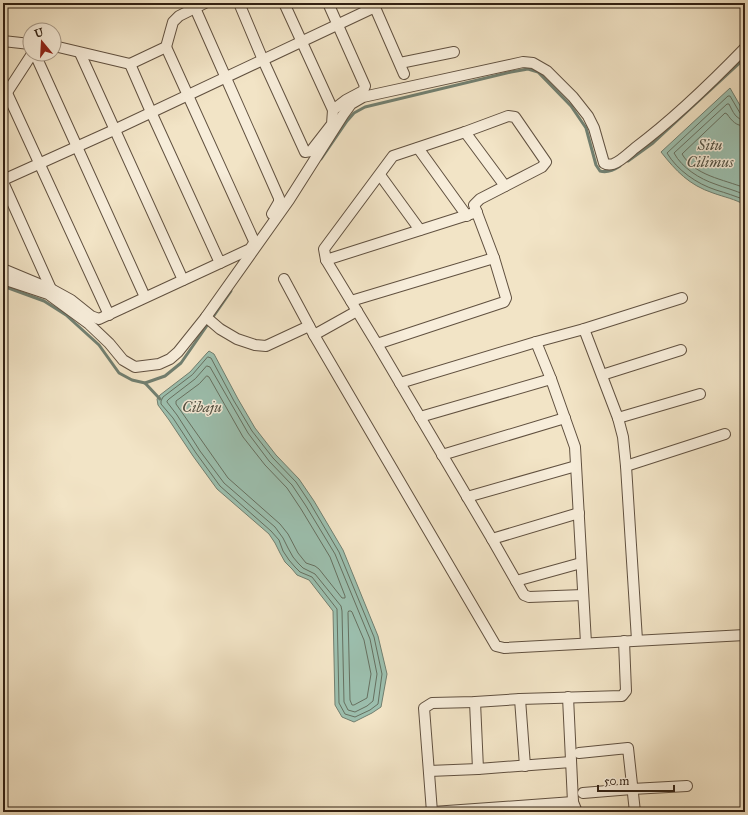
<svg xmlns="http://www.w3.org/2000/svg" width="748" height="815" font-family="'IM FELL Great Primer',serif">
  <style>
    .water { fill: #9cbfae; stroke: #717f70 }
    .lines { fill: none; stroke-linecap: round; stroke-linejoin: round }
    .shore { stroke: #667060; stroke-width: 1 }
    .stream { stroke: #717f70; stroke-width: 3 }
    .minor-casing { stroke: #615140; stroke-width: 12 }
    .minor { stroke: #f7edda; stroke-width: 10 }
    .labels { text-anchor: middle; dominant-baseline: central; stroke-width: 3; stroke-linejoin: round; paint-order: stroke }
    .water-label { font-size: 15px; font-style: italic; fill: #515042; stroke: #f7edda }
  </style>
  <rect width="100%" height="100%" fill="#f2e4c6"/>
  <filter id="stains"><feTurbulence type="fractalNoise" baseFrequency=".005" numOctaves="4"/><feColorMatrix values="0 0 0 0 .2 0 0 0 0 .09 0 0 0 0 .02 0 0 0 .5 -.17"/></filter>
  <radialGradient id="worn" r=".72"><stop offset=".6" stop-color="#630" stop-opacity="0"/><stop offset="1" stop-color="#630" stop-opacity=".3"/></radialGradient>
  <!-- water -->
  <g class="water">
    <path d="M730,88L745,114V205C735,199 724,197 713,193C689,185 676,171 661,152Z"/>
    <path d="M209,351L214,354L238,399L255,428L276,455L299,479L314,501L343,550L378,636L387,674L381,707L372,713L354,722L342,717L335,705L333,611L309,580L297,575L292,569L285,562L280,553L275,543L269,534L217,489L193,456L169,420L158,405L157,399L160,395L190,372L207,353Z"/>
  </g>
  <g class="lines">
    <!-- shore -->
    <g class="shore">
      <path d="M745,115H742L740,113L730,96H728L667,153C677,170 697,184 716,190C726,193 735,196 745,200"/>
      <path d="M745,120C736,120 733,112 729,104H727L674,153C682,168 700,179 715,184C725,188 735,190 745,195"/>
      <path d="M745,126C736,126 732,121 727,114L725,113L682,154C695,176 723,179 745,188"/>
      <path d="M208,357L211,358L234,401L252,431L273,458L296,482L310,503L339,552L374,637L382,674L378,704L370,710L355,717L345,714L339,703L337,609L312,577L300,572L295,567L289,560L283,551L279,540L271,531L220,486L196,453L173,418L161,404V401L163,397L192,375Z"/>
      <path d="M207,366L210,367L248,433L269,461L292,485L306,506L335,554L370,639L377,674L373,701L367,706L355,712L348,710L344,702L342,611L341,606L315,574L303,568L298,563L293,557L288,548L283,538L275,527L224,483L200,451L177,415L167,402V401L169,399L195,379Z"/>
      <path d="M207,376L209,377L243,437L265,465L287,488L301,509L330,557L345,596V598H342L319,569L315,566L306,563L298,553L288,534L280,524L228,478L176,404V401L199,384Z"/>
      <path d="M349,611H351L352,612L364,640L371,674L367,698L354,705H352L350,700L348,613Z"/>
    </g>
    <!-- stream -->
    <g class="stream">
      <path d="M321,159L347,121L354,113L365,107L511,72L528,69L538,72L571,106L586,128L596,165L600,171C607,173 614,170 620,166"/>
      <path d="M628,161L653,143L745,58"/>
      <path d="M3,286L44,301L66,315L99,345L119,373L132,380L145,383L165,376L181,363L231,291"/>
      <path d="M145,383L160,399"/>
    </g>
    <!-- minor casing -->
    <g class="minor-casing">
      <g id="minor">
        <path d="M205,3L179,16L173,22L166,47L130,64L151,112L220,263L250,249L254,243"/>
        <path d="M239,3L263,60L305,152L311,151L332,124L333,110L346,100L363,91L365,86L328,3"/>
        <path d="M284,3L333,110"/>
        <path d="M373,3L404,74"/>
        <path d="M195,8L279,198V202L272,214"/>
        <path d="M3,41L30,44"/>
        <path d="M54,46L130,64"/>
        <path d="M166,47L254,241"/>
        <path d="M80,53L183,280"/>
        <path d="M35,54L145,297"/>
        <path d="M400,63L454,52"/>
        <path d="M7,93L109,315"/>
        <path d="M4,97L32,54"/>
        <path d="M465,132L505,186"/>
        <path d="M418,148L467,216"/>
        <path d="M380,175L420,230"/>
        <path d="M3,180L114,130L375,7"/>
        <path d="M3,182L51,289"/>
        <path d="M326,260L477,212"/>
        <path d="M3,269L51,289L71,300L91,316L99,319L220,263"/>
        <path d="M3,279L48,294L89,324L109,343L123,360L135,367L159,364L170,359L178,352L206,317L289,200L343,115L351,104L363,97L523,62L533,63L547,71L573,97L588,116L594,128L604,163C607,165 609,165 613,164C620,162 629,153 635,148C674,119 712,82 745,48"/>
        <path d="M284,279L314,335L496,646L504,648L745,635"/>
        <path d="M351,301L494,258"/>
        <path d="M206,317L220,329L237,339L255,345L266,346L309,326"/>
        <path d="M584,329L618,418L623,437L626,466L637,640"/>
        <path d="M314,335L357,311"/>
        <path d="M536,342L551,379L575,447L586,643"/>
        <path d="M377,344L504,302L506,298L494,258L474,205L480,199L542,167L546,162L515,117L508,116L465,132L393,156L324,249L326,260L377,344L492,539L524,595L529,597L583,595"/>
        <path d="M602,375L681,350"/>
        <path d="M400,383L536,342L584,329L682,298"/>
        <path d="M420,417L551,379"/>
        <path d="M618,418L700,394"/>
        <path d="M442,455L565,418"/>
        <path d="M626,466L725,434"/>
        <path d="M467,497L576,466"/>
        <path d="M492,539L579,513"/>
        <path d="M516,581L581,563"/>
        <path d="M568,697L573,802L577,812"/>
        <path d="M520,699L525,766"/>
        <path d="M475,702L478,769"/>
        <path d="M579,753L628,748L635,812"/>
        <path d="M429,771L478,769L571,762"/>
        <path d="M583,793L632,789L687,786"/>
        <path d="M432,812L424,708L432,703L475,702L520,699L622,696L626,691L624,641"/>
        <path d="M433,812L573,802"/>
      </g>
    </g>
    <!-- minor -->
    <use href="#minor" class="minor"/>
  </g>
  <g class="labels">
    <!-- water labels -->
    <g class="water-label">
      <text x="710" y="145">Situ<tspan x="710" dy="17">Cilimus</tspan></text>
      <text x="202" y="407">Cibaju</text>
    </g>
  </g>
  <!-- margin -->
  <rect width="748" height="815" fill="none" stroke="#f2e4c6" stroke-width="16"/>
  <rect x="4" y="4" width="740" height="807" fill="none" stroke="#312013" stroke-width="2"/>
  <rect x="8" y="8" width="732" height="799" fill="none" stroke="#312013"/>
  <!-- north arrow -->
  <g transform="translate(42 42) rotate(342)"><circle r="19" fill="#f7edda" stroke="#a89b8a"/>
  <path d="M0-3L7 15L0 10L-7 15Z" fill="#8f2418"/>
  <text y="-6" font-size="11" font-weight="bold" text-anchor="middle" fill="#312013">U</text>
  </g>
  <!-- scale -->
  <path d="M598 785v6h76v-6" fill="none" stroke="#312013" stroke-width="2"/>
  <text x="604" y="785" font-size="12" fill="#312013" stroke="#f7edda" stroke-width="3" paint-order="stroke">50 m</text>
  <rect width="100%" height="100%" filter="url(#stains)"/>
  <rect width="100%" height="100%" fill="url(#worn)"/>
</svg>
